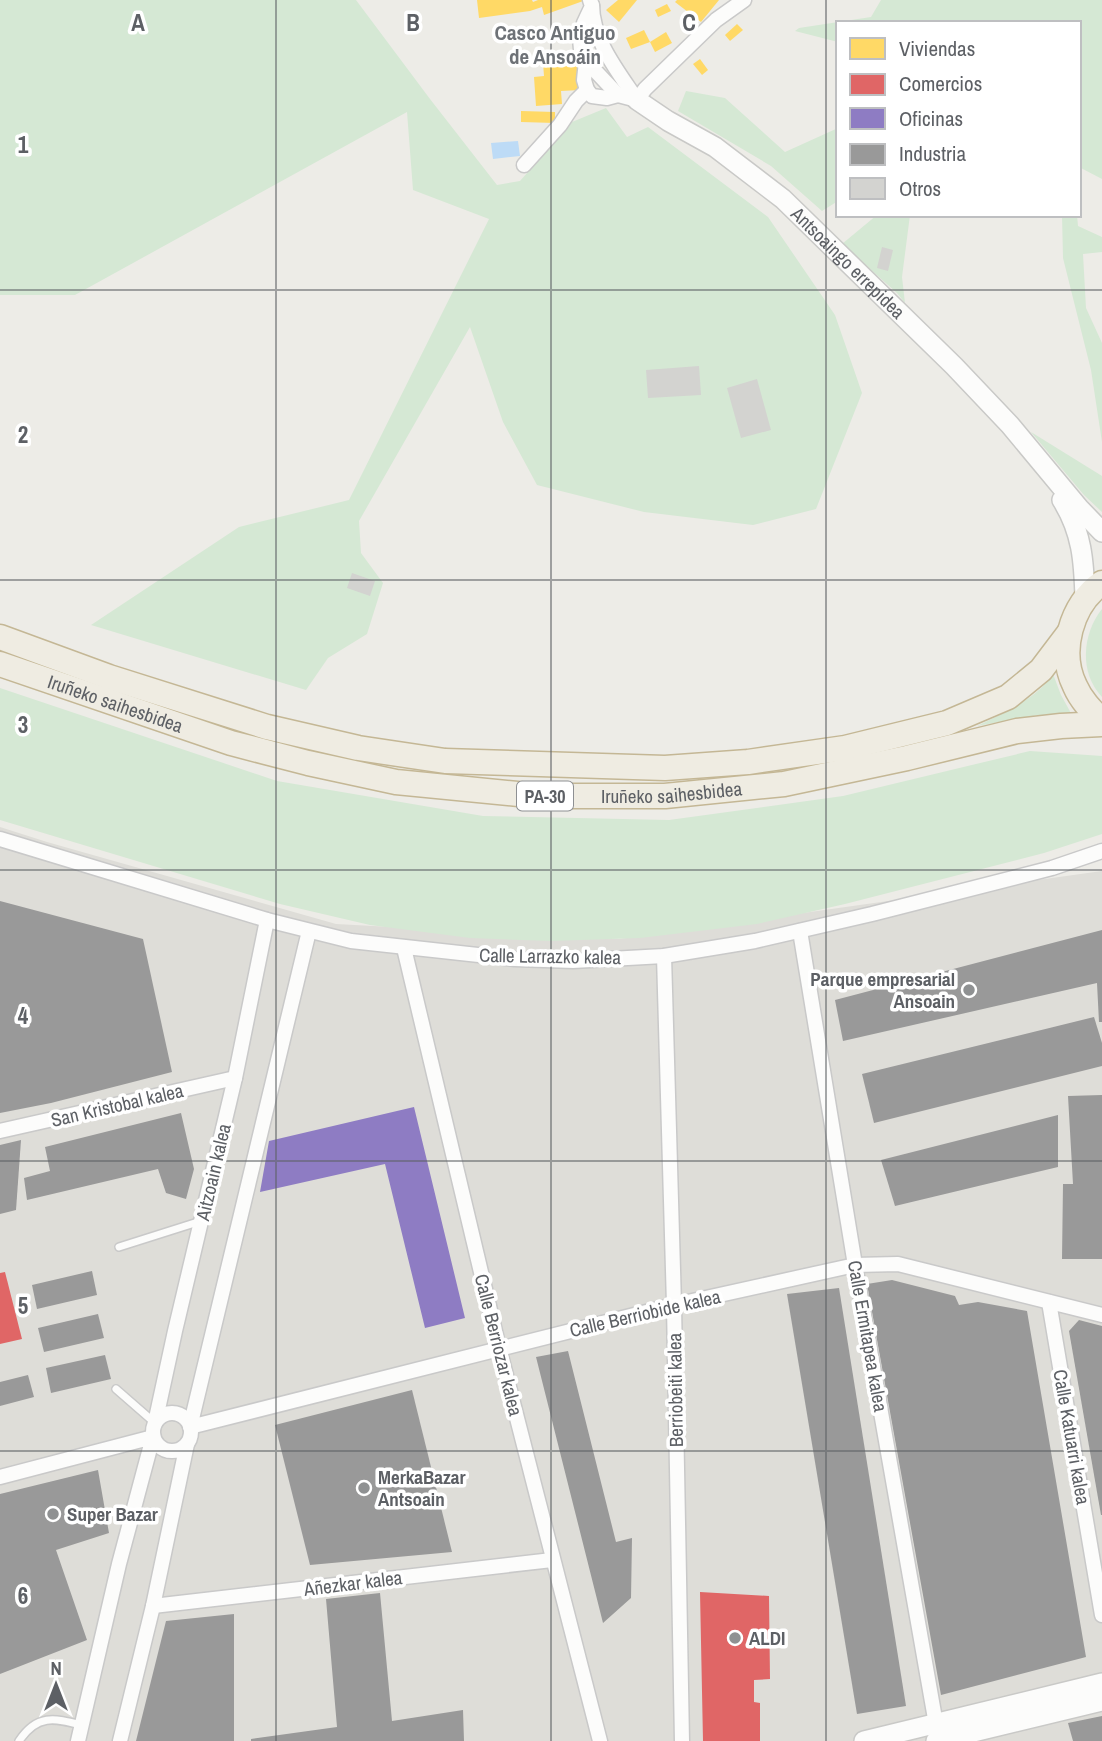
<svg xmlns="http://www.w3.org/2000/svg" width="1102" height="1741" font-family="'Archivo Narrow',sans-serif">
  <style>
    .industrial { fill: #deddd8 }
    .green { fill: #d5e8d4 }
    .water { fill: #bddbf6 }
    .homes { fill: #ffd966 }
    .shops { fill: #e06666 }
    .offices { fill: #8e7cc3 }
    .industry { fill: #999 }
    .building { fill: #d3d3d0 }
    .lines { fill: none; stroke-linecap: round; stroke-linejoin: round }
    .lane-casing { stroke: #c9c9c9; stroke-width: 10 }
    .street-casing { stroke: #c9c9c9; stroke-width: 17 }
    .secondary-casing { stroke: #c9c9c7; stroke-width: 22 }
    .highway-casing { stroke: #c4b795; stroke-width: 27 }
    .lane { stroke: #fcfcfb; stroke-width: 7 }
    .street { stroke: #fcfcfb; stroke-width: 14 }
    .secondary { stroke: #fcfcfb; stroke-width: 19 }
    .highway { stroke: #efece2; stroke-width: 24 }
    .grid { fill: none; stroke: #5d6065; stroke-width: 2; stroke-opacity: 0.55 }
    .poi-dot { fill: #8f9192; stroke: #fff; stroke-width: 2.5 }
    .labels { text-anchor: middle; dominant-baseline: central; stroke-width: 7; stroke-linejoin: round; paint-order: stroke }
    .shield { fill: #fff; stroke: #8e9093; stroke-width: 2 }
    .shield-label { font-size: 18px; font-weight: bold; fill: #5d6065 }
    .street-label { font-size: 19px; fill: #5d6065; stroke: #fff }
    .poi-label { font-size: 19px; font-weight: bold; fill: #5d6065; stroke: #fff; text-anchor: start }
    .neighbourhood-label { font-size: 21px; font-weight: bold; fill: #6e7277; stroke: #fff }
    .grid-label { font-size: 23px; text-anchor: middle; font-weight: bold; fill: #5d6065; stroke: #fff; stroke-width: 7; stroke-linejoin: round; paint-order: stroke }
  </style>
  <rect width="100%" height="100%" fill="#edece7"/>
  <!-- industrial -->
  <path class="industrial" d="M0,827L47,842L336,924L619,939L1102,871V1741H0Z"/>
  <!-- green -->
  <g class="green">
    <path d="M0,0H356L430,99L497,185L520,181L572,122L606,108L627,137L648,127L768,217L835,315L862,393L816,509L753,525L644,512L537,485L503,422L470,327L359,521L361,553L383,583L367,634L328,658L306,690L91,625L239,527L349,500L489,219L413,190L407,112L75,295H0Z"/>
    <path d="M881,0H1102V179L1079,167V23H838V42L795,31L799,28L871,17Z"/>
    <path d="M686,91L725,98L785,152L838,128V201L822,211L771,166L678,111Z"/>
    <path d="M877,215H910L902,277L905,303L897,293L842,244Z"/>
    <path d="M1062,215H1077L1078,226L1102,237V252L1083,254L1086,308L1102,343V442L1091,370L1063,258Z"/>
    <path d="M1031,432L1102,476V512L1084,495Z"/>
    <path d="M1102,609V697C1079,673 1082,634 1102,609Z"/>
    <path d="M1053,674L1061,695L1072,715H1038L977,726C1003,713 1037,699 1053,674Z"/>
    <path d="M0,688L277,781L483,816L669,820L843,796L1030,751L1102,756V834L1044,853L845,904L757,924L640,938L551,941L470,938L370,925L280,904L0,820Z"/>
  </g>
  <!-- water -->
  <path class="water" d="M518,141L520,156L493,159L491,143Z"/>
  <!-- homes -->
  <g class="homes">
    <path d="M477,0H532L533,2L538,0H586L544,15L542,7L530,11L479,18Z"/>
    <path d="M618,0H637L619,22L606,10Z"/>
    <path d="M677,0H719L701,22L675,2Z"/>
    <path d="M667,4L671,11L658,17L655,10Z"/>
    <path d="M737,24L743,30L730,41L725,35Z"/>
    <path d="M644,30L650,42L631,49L626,38Z"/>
    <path d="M666,32L672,43L655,52L650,42Z"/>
    <path d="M700,59L708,70L702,75L693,64Z"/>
    <path d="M577,60L580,90L561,91L562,104L536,106L534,77L544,76L543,63Z"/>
    <path d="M521,111L555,112V123L521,122Z"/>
  </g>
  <!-- shops -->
  <g class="shops">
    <path d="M5,1272L22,1339L0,1344V1273Z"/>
    <path d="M700,1592L769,1596L770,1679L754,1680V1702L760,1703V1741H703Z"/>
  </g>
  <!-- offices -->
  <path class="offices" d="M414,1107L465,1318L425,1328L385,1164L260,1192L269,1141Z"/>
  <!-- industry -->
  <g class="industry">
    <path d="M0,901L143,939L172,1072L51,1103L0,1113Z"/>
    <path d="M1102,930V1022H1099L1097,983L843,1041L835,1000Z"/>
    <path d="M1094,1017L1102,1043V1066L874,1123L862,1074Z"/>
    <path d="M1102,1095V1259H1062L1063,1184H1073L1068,1096Z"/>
    <path d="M181,1113L194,1169L186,1199L166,1193L158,1169L27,1200L24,1178L50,1171L45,1147Z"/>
    <path d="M1058,1115V1167L895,1206L881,1160Z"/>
    <path d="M21,1140L16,1210L0,1214V1145Z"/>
    <path d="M92,1271L97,1295L37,1309L32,1285Z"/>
    <path d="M892,1280L955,1296L959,1305L978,1302L1027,1311L1086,1657L941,1695L867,1284Z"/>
    <path d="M839,1288L906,1706L857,1714L787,1294Z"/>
    <path d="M98,1314L104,1338L44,1352L38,1328Z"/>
    <path d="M1079,1320L1102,1326V1515H1101L1069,1331Z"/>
    <path d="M568,1351L616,1542L632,1538L631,1598L603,1623L536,1357Z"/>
    <path d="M105,1355L111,1379L51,1393L46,1368Z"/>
    <path d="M28,1375L34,1397L0,1406V1382Z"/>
    <path d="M412,1390L452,1552L310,1565L275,1425Z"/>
    <path d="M98,1470L109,1533L56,1550L87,1640L0,1674V1494Z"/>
    <path d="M380,1593L392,1721L463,1710L464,1741H251V1739L337,1727L326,1599Z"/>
    <path d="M234,1614V1741H136L166,1621Z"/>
    <path d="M1102,1716V1741H1073L1068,1723Z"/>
  </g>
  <!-- building -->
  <g class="building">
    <path d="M882,247L893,250L888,271L877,268Z"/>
    <path d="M699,366L701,395L648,398L646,370Z"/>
    <path d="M757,379L771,430L741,438L727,388Z"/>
    <path d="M352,573L375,581L370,596L347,588Z"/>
  </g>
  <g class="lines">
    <!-- lane casing -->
    <g class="lane-casing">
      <g id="lane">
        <path d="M119,1247L201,1221"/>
        <path d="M116,1389L155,1423"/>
        <path d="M19,1741C37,1714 54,1718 81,1725"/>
      </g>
    </g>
    <!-- street casing -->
    <g class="street-casing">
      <g id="street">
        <path d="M590,0L592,6L584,23L580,38L581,50L586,61L618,95L637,100"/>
        <path d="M592,5C592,40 619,73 637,100"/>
        <path d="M587,90L592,96L607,98L618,95"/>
        <path d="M637,100L645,89L716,20L744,0"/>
        <path d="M524,165L560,125L576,101L587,90L584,80L586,61"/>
        <path d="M0,839L267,920L351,941L515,959L573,961L664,956L755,941L872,914L1052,868L1102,851"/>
        <path d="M309,931L190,1427L674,1305L855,1265L898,1264L1102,1315"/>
        <path d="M800,931L855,1265L937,1730"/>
        <path d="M404,948L499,1348L600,1741"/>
        <path d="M664,956L674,1305L682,1741"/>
        <path d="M0,1131L235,1078"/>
        <path d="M1049,1302L1102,1615"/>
        <circle cx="172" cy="1432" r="19"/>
        <path d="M155,1423L175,1331L235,1078L267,920"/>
        <path d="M0,1477L153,1437L119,1564L78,1741"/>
        <path d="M153,1606L552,1560"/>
        <path d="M120,1741L153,1606L187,1444"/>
      </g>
    </g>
    <!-- secondary casing -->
    <g class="secondary-casing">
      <g id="secondary">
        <path id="s1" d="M637,100L668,121L715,147L783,199L954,366L1010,425L1079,508L1102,532"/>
        <path d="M1062,500C1082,532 1084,561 1085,599"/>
        <path d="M864,1741L1102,1683"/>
        <path d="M936,1741L1102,1701"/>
      </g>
    </g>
    <!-- highway casing -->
    <g class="highway-casing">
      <g id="highway">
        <path d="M1102,583C1071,604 1058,652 1075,686C1081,700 1091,710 1102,721"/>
        <path d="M0,637L109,677L267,727L358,748L445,761L665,768L748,762L845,748L947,723L1008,697L1041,670L1069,633"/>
        <path id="s2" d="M0,664L231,743L308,763L396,782L538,796H665L784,784L907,758L1017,731L1061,726L1102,724"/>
      </g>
    </g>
    <!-- lane -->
    <use href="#lane" class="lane"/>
    <!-- street -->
    <use href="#street" class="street"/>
    <!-- secondary -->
    <use href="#secondary" class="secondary"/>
    <!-- highway -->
    <use href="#highway" class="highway"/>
  </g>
  <!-- grid -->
  <path class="grid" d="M276,0V1741M551,0V1741M826,0V1741M0,290H1102M0,580H1102M0,870H1102M0,1161H1102M0,1451H1102"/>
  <!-- markers -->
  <g class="poi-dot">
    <circle cx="969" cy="990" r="7"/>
    <circle cx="364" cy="1488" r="7"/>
    <circle cx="53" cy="1514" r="7"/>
    <circle cx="735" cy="1638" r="7"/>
  </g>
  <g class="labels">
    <!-- shield labels -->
    <rect class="shield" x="517" y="781.5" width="56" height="29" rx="5"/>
    <g class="shield-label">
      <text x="545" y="796">PA-30</text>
    </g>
    <!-- street labels -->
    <g class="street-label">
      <text stroke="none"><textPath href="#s1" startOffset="268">Antsoaingo errepidea</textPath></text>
      <text stroke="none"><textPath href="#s2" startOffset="122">Iruñeko saihesbidea</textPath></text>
      <text stroke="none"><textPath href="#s2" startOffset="690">Iruñeko saihesbidea</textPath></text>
      <text transform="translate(550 956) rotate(1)">Calle Larrazko kalea</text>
      <text transform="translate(117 1105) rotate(-13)">San Kristobal kalea</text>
      <text transform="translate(213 1172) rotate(-77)">Aitzoain kalea</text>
      <text transform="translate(645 1313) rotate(-13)">Calle Berriobide kalea</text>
      <text transform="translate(868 1336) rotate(80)">Calle Ermitapea kalea</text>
      <text transform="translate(499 1345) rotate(76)">Calle Berriozar kalea</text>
      <text transform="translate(675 1390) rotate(-91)">Berriobeiti kalea</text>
      <text transform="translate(1072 1437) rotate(80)">Calle Katuarri kalea</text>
      <text transform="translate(353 1583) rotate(-7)">Añezkar kalea</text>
    </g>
    <!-- poi labels -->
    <g class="poi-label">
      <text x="955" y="979" text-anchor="end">Parque empresarial<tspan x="955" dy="22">Ansoain</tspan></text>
      <text x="378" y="1477">MerkaBazar<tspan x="378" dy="22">Antsoain</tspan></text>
      <text x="67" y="1514">Super Bazar</text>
      <text x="749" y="1638">ALDI</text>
    </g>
    <!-- neighbourhood labels -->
    <g class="neighbourhood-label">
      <text x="555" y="32">Casco Antiguo<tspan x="555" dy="24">de Ansoáin</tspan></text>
    </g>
  </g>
  <g class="grid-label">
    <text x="138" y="31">A</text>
    <text x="413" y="31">B</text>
    <text x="689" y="31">C</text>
    <text x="23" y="153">1</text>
    <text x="23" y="443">2</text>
    <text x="23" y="733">3</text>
    <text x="23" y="1024">4</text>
    <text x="23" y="1314">5</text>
    <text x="23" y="1604">6</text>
  </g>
  <!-- legend -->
  <rect x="836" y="21" width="245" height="196" fill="#ffffff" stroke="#bebfc1" stroke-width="2"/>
  <rect x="850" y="38" width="35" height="21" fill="#ffd966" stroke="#bebfc1" stroke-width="2"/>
  <text x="899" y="56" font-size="21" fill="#5d6065">Viviendas</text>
  <rect x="850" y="74" width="35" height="21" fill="#e06666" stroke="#bebfc1" stroke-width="2"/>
  <text x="899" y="91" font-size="21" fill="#5d6065">Comercios</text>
  <rect x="850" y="108" width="35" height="21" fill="#8e7cc3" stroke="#bebfc1" stroke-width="2"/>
  <text x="899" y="126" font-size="21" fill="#5d6065">Oficinas</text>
  <rect x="850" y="144" width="35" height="21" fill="#999999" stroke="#bebfc1" stroke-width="2"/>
  <text x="899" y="161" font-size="21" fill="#5d6065">Industria</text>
  <rect x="850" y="178" width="35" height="21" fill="#d3d3d0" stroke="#bebfc1" stroke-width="2"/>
  <text x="899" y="196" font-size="21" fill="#5d6065">Otros</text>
  <!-- north arrow -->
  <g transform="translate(56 1685)" stroke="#ffffff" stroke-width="5" paint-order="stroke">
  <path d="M0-5L12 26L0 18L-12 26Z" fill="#5d6065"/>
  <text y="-10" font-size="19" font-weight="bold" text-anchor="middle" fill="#5d6065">N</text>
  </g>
</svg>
